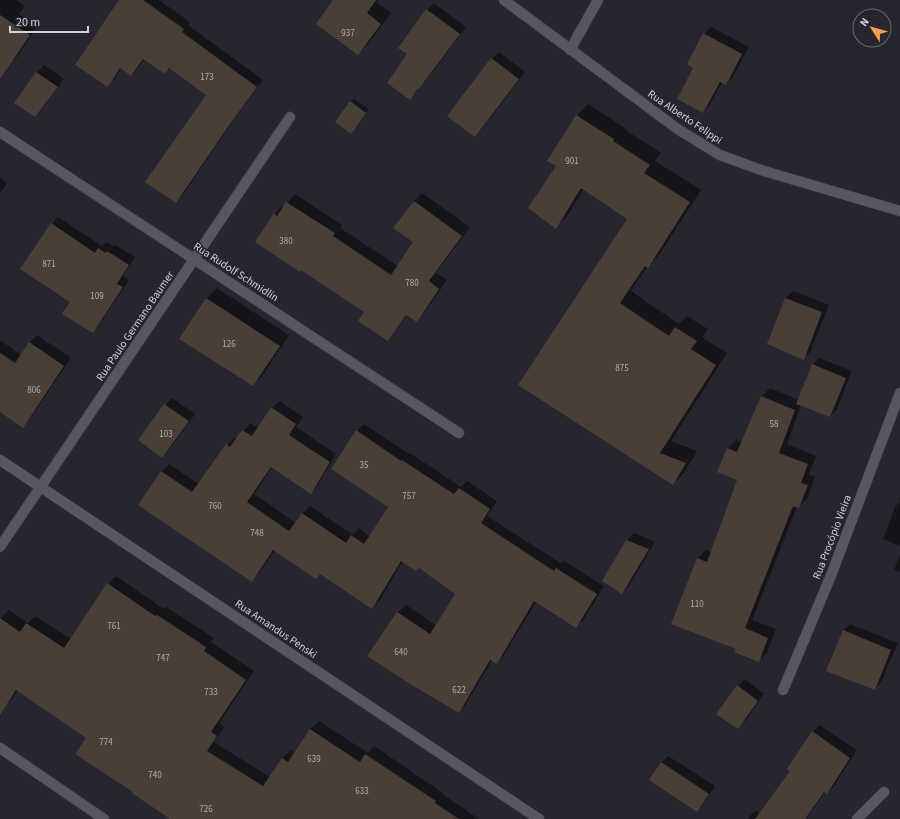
<svg xmlns="http://www.w3.org/2000/svg" width="900" height="819" font-family="'Source Sans 3',sans-serif">
  <style>
    .shadow { fill: #0007 }
    .building { fill: #4a3f37 }
    .lines { fill: none; stroke-linecap: round; stroke-linejoin: round }
    .minor-casing { stroke: #42414a; stroke-width: 11 }
    .minor { stroke: #575662; stroke-width: 10 }
    .labels { text-anchor: middle; dominant-baseline: central; stroke-width: 3; stroke-linejoin: round; paint-order: stroke }
    .number-label { font-size: 9px; fill: #b0acb0 }
    .street-label { font-size: 11px; fill: #d2d1d8; stroke: #272630 }
  </style>
  <rect width="100%" height="100%" fill="#272630"/>
  <!-- shadow -->
  <g class="shadow">
    <path d="M0,0H16L25,6L19,14L37,26L17,57L8,65L0,60Z"/>
    <path d="M120,0H159L190,22L188,25L263,80L236,116L183,195L176,202L207,95L170,68L165,73L144,59L138,68L131,75L121,68L114,79L107,86Z"/>
    <path d="M335,0H378L376,2L391,13L368,44L358,54Z"/>
    <path d="M434,3L466,27L426,81L410,98L408,54L427,10Z"/>
    <path d="M711,27L749,47L733,77L726,84L722,82L710,105L703,112L695,67L704,34Z"/>
    <path d="M499,52L525,72L482,129L475,136L492,59Z"/>
    <path d="M44,65L64,79L42,109L35,116L16,102L37,72Z"/>
    <path d="M354,99L369,109L351,133L350,102Z"/>
    <path d="M588,104L625,128L624,129L661,153L655,161L701,190L659,255L647,267L631,291L679,324L687,316L708,329L702,337L727,353L671,441L697,451L684,473L673,484L519,385L629,219L584,189L567,216L556,227L557,166L577,116Z"/>
    <path d="M0,178L7,183L0,193Z"/>
    <path d="M422,193L470,227L436,273L447,280L424,313L417,321L407,315L395,331L387,339L366,311L274,214L282,206L284,207L295,194L342,225L340,228L398,266L414,242L395,228L414,201Z"/>
    <path d="M58,217L102,246L106,242L113,246L115,245L135,257L123,276L129,280L99,325L93,332L71,302L52,224Z"/>
    <path d="M217,288L289,335L263,375L253,385L206,299Z"/>
    <path d="M793,291L829,305L810,352L804,358L768,343L786,298Z"/>
    <path d="M37,335L71,358L30,419L22,426L0,412V340L21,355L30,342Z"/>
    <path d="M819,358L852,371L837,409L830,416L801,405L787,444L816,456L809,474L815,477L807,499L798,507H797L752,620L776,629L767,653L758,661L737,649L672,623L698,558L706,550L711,552L738,480L728,448L736,440L742,442L761,397L770,388L799,400L812,365Z"/>
    <path d="M172,398L195,414L169,450L162,457L139,440L165,405Z"/>
    <path d="M280,401L303,417L296,427L336,454L318,485L311,493L272,467L254,494L296,523L303,513L310,506L353,535L359,528L370,536L389,507L357,431L364,424L409,454L410,453L461,487L467,481L497,501L487,516L562,564L564,561L604,586L584,619L576,626L536,602L504,655L497,662L492,660L466,704L459,712L368,655L398,612L406,605L436,625L456,594L419,567L403,561L380,600L372,607L321,573L316,578L275,550L259,573L252,580L161,472L169,464L199,484L227,445L234,437L237,439L250,423L259,428L272,408Z"/>
    <path d="M900,502V546L883,539L895,507Z"/>
    <path d="M634,533L655,542L629,586L622,593L627,540Z"/>
    <path d="M900,555V572L894,570Z"/>
    <path d="M116,576L164,609L166,607L214,638L211,642L254,671L219,723L224,727L214,742L270,777L283,758L291,750L295,753L310,729L319,721L368,753L374,746L443,793L442,794L479,819H172L134,792L88,737L18,690L12,699L4,707L0,705V619L9,610L28,623L35,616L71,639L108,584Z"/>
    <path d="M850,624L898,643L881,682L875,689L843,631Z"/>
    <path d="M745,679L764,694L745,721L738,728V686Z"/>
    <path d="M819,725L857,750L834,786L827,793L825,792L806,819H747L756,810L760,814L791,770L813,732Z"/>
    <path d="M668,756L715,786L703,804L697,811L661,763Z"/>
  </g>
  <!-- building -->
  <g class="building">
    <path d="M119,0H143L184,29L182,32L257,87L230,124L176,203L145,182L206,95L169,68L165,74L143,59L131,76L120,68L108,87L75,65Z"/>
    <path d="M333,0H376L367,13L381,24L358,55L316,24Z"/>
    <path d="M426,9L460,34L419,89L418,88L410,100L387,83L407,54L398,48Z"/>
    <path d="M0,15L30,35L0,79Z"/>
    <path d="M703,33L742,54L726,85L720,82L703,113L677,99L693,68L687,64Z"/>
    <path d="M491,58L519,79L475,137L447,116Z"/>
    <path d="M36,72L58,87L35,117L14,103Z"/>
    <path d="M350,101L366,113L351,134L335,122Z"/>
    <path d="M576,115L614,139L613,141L650,165L644,173L690,202L648,268L645,266L620,303L669,336L675,327L697,341L691,349L716,365L660,453L686,463L673,485L518,385L627,219L581,188L556,229L528,208L556,166L547,161Z"/>
    <path d="M414,201L462,236L429,281L439,289L417,322L406,315L388,341L358,321L364,312L301,270L300,272L255,242L274,213L277,216L286,202L335,233L333,236L391,275L413,242L393,228Z"/>
    <path d="M51,223L95,253L98,248L106,253L107,251L129,265L117,284L123,287L93,333L62,314L70,302L20,269Z"/>
    <path d="M206,298L280,346L253,386L179,339Z"/>
    <path d="M785,298L822,312L804,360L767,344Z"/>
    <path d="M29,342L64,366L23,428L0,412V353L15,363Z"/>
    <path d="M812,364L846,378L830,417L796,404Z"/>
    <path d="M761,396L795,410L779,453L808,464L801,483L808,485L799,508L793,506L745,628L768,638L759,662L734,652L736,649L671,624L697,558L707,562L737,480L717,472L727,448L737,452Z"/>
    <path d="M164,404L189,421L162,458L138,440Z"/>
    <path d="M271,407L296,424L289,435L330,462L311,494L271,467L247,502L289,531L302,513L346,543L351,535L364,544L388,507L331,469L356,430L401,461L402,460L454,494L459,488L490,509L481,523L554,571L556,568L597,594L576,628L534,601L497,664L490,660L459,713L407,682L367,656L397,612L430,634L455,594L419,568L416,571L401,561L372,609L320,574L316,579L273,550L252,582L138,505L161,471L192,492L226,444L230,447L242,430L252,436Z"/>
    <path d="M626,540L649,549L622,594L602,581Z"/>
    <path d="M107,583L155,616L157,615L206,647L204,651L246,680L211,732L217,736L207,751L263,786L282,758L288,762L310,729L360,762L365,754L436,801L435,803L459,819H170L132,793L133,792L75,754L86,738L16,690L0,715V618L20,632L26,623L64,648Z"/>
    <path d="M843,630L891,650L875,690L826,671Z"/>
    <path d="M737,685L758,701L738,729L716,714Z"/>
    <path d="M812,731L850,758L827,794L824,792L805,819H755L790,771L787,769Z"/>
    <path d="M661,762L709,794L697,812L649,780Z"/>
  </g>
  <g class="lines">
    <!-- minor casing -->
    <g class="minor-casing">
      <g id="minor">
        <path d="M504,0L679,130L720,155L764,171L900,211"/>
        <path d="M570,50L598,0"/>
        <path d="M0,132L459,433"/>
        <path d="M0,460L539,819"/>
        <path d="M0,547L290,117"/>
        <path d="M783,690L830,578L900,393"/>
        <path d="M0,748L104,819"/>
        <path d="M857,819L884,792"/>
      </g>
    </g>
    <!-- minor -->
    <use href="#minor" class="minor"/>
  </g>
  <g class="labels">
    <!-- number labels -->
    <g class="number-label">
      <text x="348" y="33">937</text>
      <text x="207" y="77">173</text>
      <text x="572" y="161">901</text>
      <text x="286" y="241">380</text>
      <text x="49" y="264">871</text>
      <text x="412" y="283">780</text>
      <text x="97" y="296">109</text>
      <text x="229" y="344">126</text>
      <text x="622" y="368">875</text>
      <text x="34" y="390">806</text>
      <text x="774" y="424">58</text>
      <text x="166" y="434">103</text>
      <text x="364" y="465">35</text>
      <text x="409" y="496">757</text>
      <text x="215" y="506">760</text>
      <text x="257" y="533">748</text>
      <text x="697" y="604">110</text>
      <text x="114" y="626">761</text>
      <text x="401" y="652">640</text>
      <text x="163" y="658">747</text>
      <text x="459" y="690">622</text>
      <text x="211" y="692">733</text>
      <text x="106" y="742">774</text>
      <text x="314" y="759">639</text>
      <text x="155" y="775">740</text>
      <text x="362" y="791">633</text>
      <text x="206" y="809">726</text>
    </g>
    <!-- street labels -->
    <g class="street-label">
      <text transform="translate(685 117) rotate(34)">Rua Alberto Felippi</text>
      <text transform="translate(236 272) rotate(33)">Rua Rudolf Schmidlin</text>
      <text transform="translate(135 326) rotate(-56)">Rua Paulo Germano Baumer</text>
      <text transform="translate(832 537) rotate(-69)">Rua Procópio Vieira</text>
      <text transform="translate(276 629) rotate(34)">Rua Amandus Penski</text>
    </g>
  </g>
  <!-- north arrow -->
  <g transform="translate(872 28) rotate(307)"><circle r="19" fill="#272630" stroke="#6b6a73"/>
  <path d="M0-3L7 15L0 10L-7 15Z" fill="#f99f4d"/>
  <text y="-6" font-size="11" font-weight="bold" text-anchor="middle" fill="#d2d1d8">N</text>
  </g>
  <!-- scale -->
  <path d="M10 26v6h78v-6" fill="none" stroke="#d2d1d8" stroke-width="2"/>
  <text x="16" y="26" font-size="12" fill="#d2d1d8" stroke="#272630" stroke-width="3" paint-order="stroke">20 m</text>
</svg>
